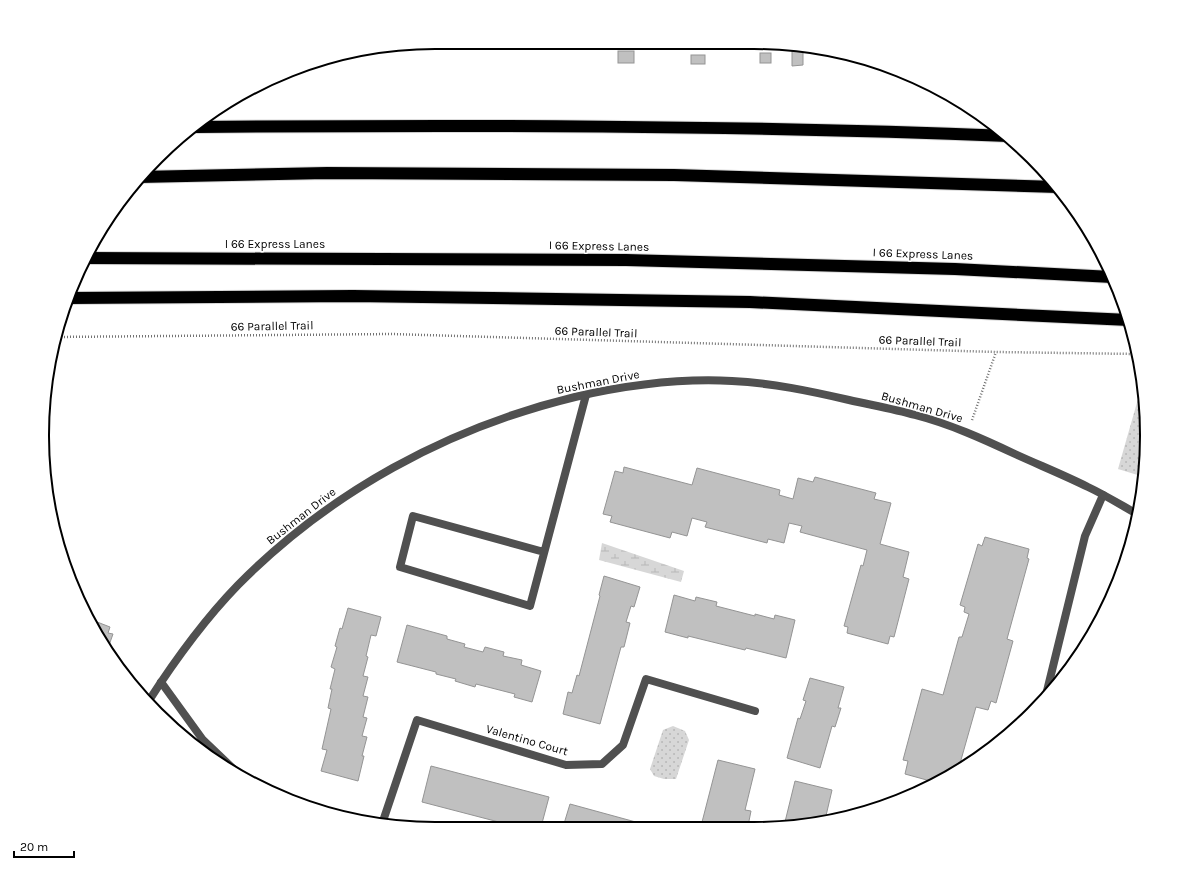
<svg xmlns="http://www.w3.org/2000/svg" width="1189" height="871" font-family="Karla,sans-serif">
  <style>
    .grass { fill: url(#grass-dots) }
    .wetland { fill: url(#wetland-marsh) }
    .garden { fill: #d7d7d7 }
    .building { fill: #c0c0c0; stroke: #949494 }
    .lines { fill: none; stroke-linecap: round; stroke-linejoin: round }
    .highway-casing { stroke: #dbdbdb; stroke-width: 14 }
    .path { stroke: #727272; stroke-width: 2.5; stroke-dasharray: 1 2; stroke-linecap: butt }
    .street { stroke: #505050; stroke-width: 8 }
    .highway { stroke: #000; stroke-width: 12 }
    .labels { text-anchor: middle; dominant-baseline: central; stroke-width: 3; stroke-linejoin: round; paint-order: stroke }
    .street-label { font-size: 12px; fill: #000; stroke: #fff }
    .rim { fill: none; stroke: #000; stroke-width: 2 }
  </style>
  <defs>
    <pattern id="grass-dots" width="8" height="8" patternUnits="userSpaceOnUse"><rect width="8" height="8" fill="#d7d7d7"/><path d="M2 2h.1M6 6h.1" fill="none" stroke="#b7b7b7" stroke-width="1.8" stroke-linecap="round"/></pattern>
    <pattern id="wetland-marsh" width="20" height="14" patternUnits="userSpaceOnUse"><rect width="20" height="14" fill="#d7d7d7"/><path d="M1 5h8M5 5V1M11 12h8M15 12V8" fill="none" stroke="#b7b7b7"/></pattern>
  </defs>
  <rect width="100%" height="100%" fill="#fff"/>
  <!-- grass -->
  <g class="grass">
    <path d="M1142,385L1146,410L1144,477L1118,469Z"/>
    <path d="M673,726L685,731L689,740L676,779H664L654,776L650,769L663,730Z"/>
  </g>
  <!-- wetland -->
  <path class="wetland" d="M602,543L684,571L681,582L599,560Z"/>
  <!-- garden -->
  <path class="garden" d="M1146,417L1145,457L1135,454Z"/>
  <!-- building -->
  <g class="building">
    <path d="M792,47L803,48V65L792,66Z"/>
    <rect x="618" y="51" width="16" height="12"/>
    <rect x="760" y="53" width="11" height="10"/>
    <rect x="691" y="55" width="14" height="9"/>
    <path d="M624,467L692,485L697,468L780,490L779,495L793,499L798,478L813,482L815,477L876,493L874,499L891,503L880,544L909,552L903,577L909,579L894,637L890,636L888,644L847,633L848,627L844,626L861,565L863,566L867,550L800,532L802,526L789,523L784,543L768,539L767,543L705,527L707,522L692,518L687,536L672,532L670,538L610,522L612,516L603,514L615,471L623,473Z"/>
    <path d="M985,537L1029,549L1027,558L1029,559L1007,639L1013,641L996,703L991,701L988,710L976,707L959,767L934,782L905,774L908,761L903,760L922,689L943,695L959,637H962L969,614L964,612L965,607L960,605L978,544L982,546Z"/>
    <path d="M604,576L640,587L634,607L631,606L626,622L630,623L624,647H621L600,724L563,714L568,692L572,693L577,675L579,676L600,596L599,595Z"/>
    <path d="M674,595L695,601L696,597L717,602L716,606L755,616V614L774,619L775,615L795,620L786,658L746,648L745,650L688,636V638L665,632Z"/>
    <path d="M348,608L381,617L376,636L371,635L366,656L368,657L363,676L368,677L363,696L368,697L363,717L367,718L362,736L367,737L362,756H364L358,781L321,771L327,750L322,749L331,709L328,708L332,689H330L335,669L331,667L337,647L335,646L340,628L342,629Z"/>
    <path d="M92,620L110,627L108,633L113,634L108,648Z"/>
    <path d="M407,625L447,636V639L465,644L464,647L483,652L485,647L504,652L503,656L522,660L521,665L541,671L532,702L514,697L515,694L476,684L475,687L455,681L456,679L436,674V672L397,662Z"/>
    <path d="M810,678L844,687L838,708H841L835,727L832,726L820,768L787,758L798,718L800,719L806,701L803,700Z"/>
    <path d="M718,760L755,769L745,810L751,811L748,826H701Z"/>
    <path d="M431,766L549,797L541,827H518L422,802Z"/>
    <path d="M795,781L832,790L825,820L805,826H784Z"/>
    <path d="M570,804L654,827H563Z"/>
  </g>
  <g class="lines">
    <!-- highway casing -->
    <g class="highway-casing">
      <g id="highway">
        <path d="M196,127C467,125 738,125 1008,136"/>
        <path d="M139,177L327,173L674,175L1058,187"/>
        <path d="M85,258L626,260L955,269L1112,277"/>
        <path d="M69,298L353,296L750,302L1129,320"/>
      </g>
    </g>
    <!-- path -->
    <g class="path">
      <path d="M55,337L391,334L996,352L1137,354"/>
      <path d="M972,420L996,352"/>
    </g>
    <!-- street -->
    <g class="street">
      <path d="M544,552L413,516L400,567L530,606L586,395"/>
      <path d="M161,682L203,740L243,778"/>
      <path d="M1045,699L1085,536L1103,495"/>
      <path d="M148,702C175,660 204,620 238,585C330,492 447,428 575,397C627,385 678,378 732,381C772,383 810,391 849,400C871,405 894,409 915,415C950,424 983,439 1015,454C1039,465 1064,475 1088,487C1105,495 1121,505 1137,514"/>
      <path d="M382,824L417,720L566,765L602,764L623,745L646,679L755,711"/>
    </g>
    <!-- highway -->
    <use href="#highway" class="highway"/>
  </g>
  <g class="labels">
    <!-- street labels -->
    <g class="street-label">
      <text x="275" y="244">I 66 Express Lanes</text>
      <text transform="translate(599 246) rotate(1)">I 66 Express Lanes</text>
      <text transform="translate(923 254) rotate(2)">I 66 Express Lanes</text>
      <text transform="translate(272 326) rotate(-1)">66 Parallel Trail</text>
      <text transform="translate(596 332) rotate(2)">66 Parallel Trail</text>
      <text transform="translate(920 341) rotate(2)">66 Parallel Trail</text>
      <text transform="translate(598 382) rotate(-11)">Bushman Drive</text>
      <text transform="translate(922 407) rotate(16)">Bushman Drive</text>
      <text transform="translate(301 516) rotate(-38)">Bushman Drive</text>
      <text transform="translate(527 740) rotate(16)">Valentino Court</text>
    </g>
  </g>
  <!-- crop -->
  <path d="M0 0H1189V871H0ZM435 49H754A386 386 0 0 1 1140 435V436A386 386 0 0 1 754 822H435A386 386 0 0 1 49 436V435A386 386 0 0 1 435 49Z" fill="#fff" fill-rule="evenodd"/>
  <path class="rim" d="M435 49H754A386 386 0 0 1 1140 435V436A386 386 0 0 1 754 822H435A386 386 0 0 1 49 436V435A386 386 0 0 1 435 49Z"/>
  <!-- scale -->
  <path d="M14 851v6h60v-6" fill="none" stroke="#000000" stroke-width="2"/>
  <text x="20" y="851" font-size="12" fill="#000000" stroke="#ffffff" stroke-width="3" paint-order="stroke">20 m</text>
</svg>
